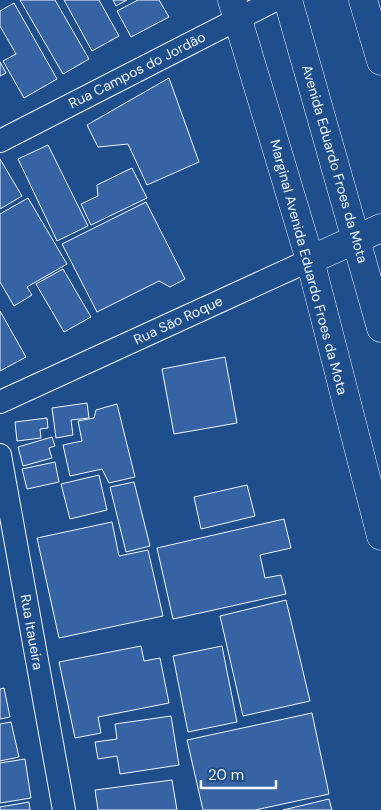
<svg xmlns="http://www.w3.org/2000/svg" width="381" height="810" font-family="'DM Sans',sans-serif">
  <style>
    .building { fill: #3563a3; stroke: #f2f6ff }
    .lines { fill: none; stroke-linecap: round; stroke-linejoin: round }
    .minor-casing { stroke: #f2f6ff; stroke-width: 24 }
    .tertiary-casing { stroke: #f2f6ff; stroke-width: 29 }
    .trunk-casing { stroke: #f2f6ff; stroke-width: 29 }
    .minor { stroke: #1f4e8c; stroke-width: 22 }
    .tertiary { stroke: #1f4e8c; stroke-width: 28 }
    .trunk { stroke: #1f4e8c; stroke-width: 28 }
    .labels { text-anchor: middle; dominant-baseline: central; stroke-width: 4; stroke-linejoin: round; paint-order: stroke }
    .street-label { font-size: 14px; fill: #f2f6ff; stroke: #1f4e8c }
  </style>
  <rect width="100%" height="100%" fill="#1f4e8c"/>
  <!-- building -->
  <g class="building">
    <path d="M20,0H55L89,59L63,74Z"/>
    <path d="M64,0H99L119,36L92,51Z"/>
    <path d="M113,0H127L116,6Z"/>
    <path d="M138,0H159L169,17L131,37L117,11Z"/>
    <path d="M14,3L57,79L24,98L3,61L16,54L0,26V11Z"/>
    <path d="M0,62L6,73L0,76Z"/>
    <path d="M169,78L199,162L147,185L128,144L98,147L87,125Z"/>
    <path d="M48,145L88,226L57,241L18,159Z"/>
    <path d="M0,159L22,196L0,209Z"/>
    <path d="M132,168L147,198L91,225L81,204L98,196L97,185Z"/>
    <path d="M28,198L67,264L27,287L32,295L14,306L0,282V214Z"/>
    <path d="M146,202L185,279L170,287L159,281L97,312L62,244Z"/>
    <path d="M63,269L91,317L64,332L36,284Z"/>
    <path d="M0,311L26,357L0,371Z"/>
    <path d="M225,357L237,423L174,434L162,369Z"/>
    <path d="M87,403L89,418L71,420L73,435L56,438L52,408Z"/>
    <path d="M117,404L135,477L109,483L102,469L70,476L63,445L82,441L78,421L94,418L96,410Z"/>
    <path d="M47,418L48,428L40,429L41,438L17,441L15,422Z"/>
    <path d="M52,437L55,446L49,448L52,458L23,466L18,447Z"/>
    <path d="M55,462L59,482L27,489L22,469Z"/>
    <path d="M99,475L107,510L70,519L61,484Z"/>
    <path d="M134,482L150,546L126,552L110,487Z"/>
    <path d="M247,485L255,516L201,529L194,497Z"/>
    <path d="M284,519L291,548L260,555L265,578L281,575L286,594L173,619L157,548Z"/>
    <path d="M112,522L119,556L148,550L163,616L59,638L37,538Z"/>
    <path d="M286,600L310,701L243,716L220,616Z"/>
    <path d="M141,646L144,661L160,658L169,703L98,717L101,733L75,738L59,662Z"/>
    <path d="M222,646L237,722L188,732L173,656Z"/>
    <path d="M4,688L10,717L0,719V689Z"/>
    <path d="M312,713L329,794L255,810H203L187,740Z"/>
    <path d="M171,716L179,765L120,774L117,756L98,759L95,742L117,739L115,724Z"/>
    <path d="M11,722L19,757L0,761V724Z"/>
    <path d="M25,759L31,798L0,803V763Z"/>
    <path d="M172,780L177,810H98L95,790Z"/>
    <path d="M329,799L332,810H283Z"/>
    <path d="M29,802L30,810H0V807Z"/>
  </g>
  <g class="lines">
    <!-- minor casing -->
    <g class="minor-casing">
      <g id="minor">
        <path d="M0,141L275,0"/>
        <path d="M0,402L310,260"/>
        <path d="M0,455L64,810"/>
      </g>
    </g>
    <!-- tertiary casing -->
    <g class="tertiary-casing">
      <g id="tertiary">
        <path d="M232,0L310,260L381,536"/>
        <path d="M363,0L381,61"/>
        <path d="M310,260L381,228"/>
      </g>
    </g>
    <!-- trunk casing -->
    <g class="trunk-casing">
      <path id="trunk" d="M288,0L381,328"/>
    </g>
    <!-- minor -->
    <use href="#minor" class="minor"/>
    <!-- tertiary -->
    <use href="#tertiary" class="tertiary"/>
    <!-- trunk -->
    <use href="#trunk" class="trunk"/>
  </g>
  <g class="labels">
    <!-- street labels -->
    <g class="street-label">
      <text transform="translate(137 70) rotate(-27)">Rua Campos do Jordão</text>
      <text transform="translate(335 164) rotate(74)">Avenida Eduardo Froes da Mota</text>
      <text transform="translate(309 267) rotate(75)">Marginal Avenida Eduardo Froes da Mota</text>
      <text transform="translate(178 320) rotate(-25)">Rua São Roque</text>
      <text transform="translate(32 632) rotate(80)">Rua Itaueira</text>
    </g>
  </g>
  <!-- scale -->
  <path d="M201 780v8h75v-8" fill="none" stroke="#f2f6ff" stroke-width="2.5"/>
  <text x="208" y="780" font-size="15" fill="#f2f6ff" stroke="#1f4e8c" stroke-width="4" paint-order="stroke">20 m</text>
</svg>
